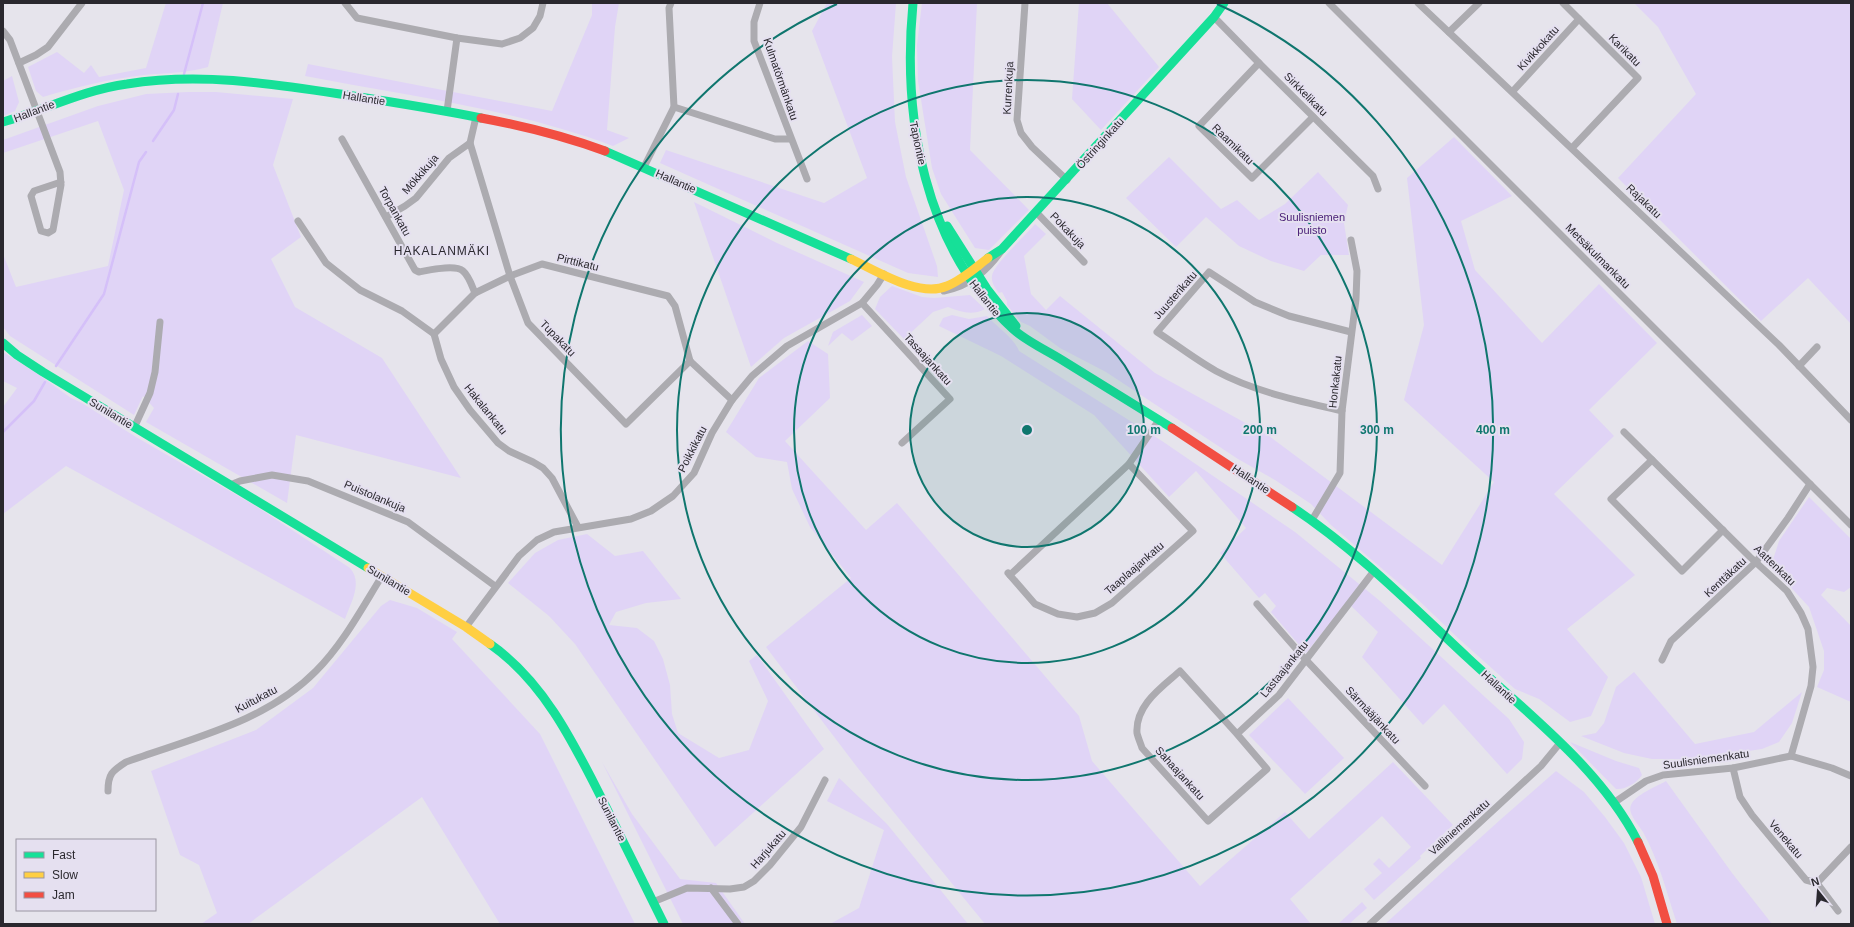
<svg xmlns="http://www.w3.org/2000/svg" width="1854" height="927" font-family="Helvetica,sans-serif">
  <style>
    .green { fill: #e0d4f6 }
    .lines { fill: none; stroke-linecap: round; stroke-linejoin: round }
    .stream { stroke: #d5c0f9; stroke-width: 2.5 }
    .street { stroke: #acabb0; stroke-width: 7 }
    .fast { stroke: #16e098; stroke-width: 9 }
    .slow { stroke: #ffcf43; stroke-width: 9 }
    .jam { stroke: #f24e42; stroke-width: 9 }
    .ring { fill: none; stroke: #0f766e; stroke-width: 2 }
    .labels { text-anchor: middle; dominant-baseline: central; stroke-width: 4; stroke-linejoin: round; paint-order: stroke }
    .street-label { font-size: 11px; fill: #2a282e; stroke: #e5e0f0 }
    .park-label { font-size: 11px; fill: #4b2078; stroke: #e5e0f0 }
    .neighbourhood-label { font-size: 12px; letter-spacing: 1px; fill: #2a282e; stroke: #e5e0f0 }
    .centre { fill: #0f766e; stroke: #e5e0f0; stroke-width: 2 }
    .ring-label { font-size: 12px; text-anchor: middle; font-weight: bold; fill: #0f766e; stroke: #e5e0f0; stroke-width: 4; stroke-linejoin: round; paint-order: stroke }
  </style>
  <rect width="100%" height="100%" fill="#e6e4ec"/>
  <!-- green -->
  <g class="green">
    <path d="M166,3H223L208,67C187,73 166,73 144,75C110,79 76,87 43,97L36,91L28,67L57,52L84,73L91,65L99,77L146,68Z"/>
    <path d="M592,3H619L615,27L607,130L629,138L613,146C515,109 408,96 305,76L308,64L552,111L592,15Z"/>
    <path d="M827,3H896L892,57L895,122L906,177L937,266L938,277L908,273L660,163L666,150L824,203L867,178L812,31Z"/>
    <path d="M922,3H977L970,150L1029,210L989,250L975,248L941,194L932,168L918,81L917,45Z"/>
    <path d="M1079,3H1107L1159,67L1101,130L1072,99Z"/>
    <path d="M1634,3H1851V324L1808,278L1761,321L1618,178L1696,94L1658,27Z"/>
    <path d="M12,76L19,102L15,111L3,116V81Z"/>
    <path d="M188,92H216L293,99L273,165L301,237L271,259L295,307L382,358L461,478L296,435L287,503L146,422L154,408L143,396L134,415L10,336L3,327V254L16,287L108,266L124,190L98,121L3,153V140L98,106L146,94Z"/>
    <path d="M1454,137L1512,196L1461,221L1475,270L1542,343L1599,284L1657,343L1589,410L1614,436L1554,494L1635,575L1567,629L1608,677L1591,716L1570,722L1539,699L1515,689L1458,638L1414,596L1331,525L1311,504L1275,480L1238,459L1106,372L1060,348L1030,326L1021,322L1007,305V301L1002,292L999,293C995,288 991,282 992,276C993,265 1027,234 1035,224L1046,234L1024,256L1031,294L1046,310L1060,296L1155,373L1269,436L1442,565L1494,482L1404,400L1424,325L1407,178Z"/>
    <path d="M1169,157L1221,209L1237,200L1259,220L1285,204L1318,172L1348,205L1344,223L1349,255H1321L1304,271L1271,261L1239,246L1206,217L1176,247L1126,198Z"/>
    <path d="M694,202L777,243L864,282L850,301L784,338L751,367Z"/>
    <path d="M892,286L922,297L934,298L970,295L985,309C972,316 961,312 948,307L933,312L904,339L875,309L880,297Z"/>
    <path d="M862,315L872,326L852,341L842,333L828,346L833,332Z"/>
    <path d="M952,315L969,319L987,316C997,327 1014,338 1019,351L1162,441L1295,532L1380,601L1509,719L1524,742L1522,759L1507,774L1444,704L1423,725L1362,657L1378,632L1347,602L1306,653L1271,612L1276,606L1265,593L1259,598L1220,553L1246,528L1196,471L1169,497L1094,415L1001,356L939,326L943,318Z"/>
    <path d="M808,341L828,354L830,398L785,441L866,530L897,503L1079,716L1092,761L1200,886L1285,812L1309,839L1393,762L1453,825L1420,856L1421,858L1374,900L1364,889L1382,873L1373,864L1379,858L1389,868L1411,847L1382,816L1290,899L1311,924H985L857,767L766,647L851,578L810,527L792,489L787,462L756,457L726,432L759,378Z"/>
    <path d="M3,352L35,372L71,398L82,403L136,437L254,505L350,568C363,583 351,602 345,619L66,466L3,514V407L17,388L3,381Z"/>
    <path d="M1809,497L1851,539V587L1844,592L1827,588L1821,595L1851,626V702L1817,687L1824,670V651L1809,607L1771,566L1779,541Z"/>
    <path d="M587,534L615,556L643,551L681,599L646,603L616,612L609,625L637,628L654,641L663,659L670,685L672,714L678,733L719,758L749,750L768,701L749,661L757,655L824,749L715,847L575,644L549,616L508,583L535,553L558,540Z"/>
    <path d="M390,600L417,608L457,632L452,639L540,734L635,924H500L422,797L248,924H201L217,913L199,865L180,855L151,771L256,730L313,688L381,606Z"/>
    <path d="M1634,672L1695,744L1754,732L1802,692L1792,723L1779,742L1762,749L1693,759H1652L1624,753L1581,736L1596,733L1604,723L1616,687Z"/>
    <path d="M1288,698L1344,758L1305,794L1249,735Z"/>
    <path d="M1570,742L1616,761L1639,768L1642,775C1637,783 1625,790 1616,789Z"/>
    <path d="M602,762L632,814L680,879L716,883L745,924H683Z"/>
    <path d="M1556,771L1584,792L1605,817L1624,843L1641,877L1655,924H1385L1500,820Z"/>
    <path d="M839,778L887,824L968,924H830L859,908L884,830L827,801Z"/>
    <path d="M1666,781L1732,873L1772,924H1677C1667,893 1659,861 1643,832C1639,825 1627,813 1631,805C1636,794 1656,787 1666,781Z"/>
    <path d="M1362,902L1367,908L1349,924H1338Z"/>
  </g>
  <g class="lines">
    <!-- stream -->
    <g class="stream">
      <path d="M184,74L203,3"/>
      <path d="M153,141L174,110L178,94"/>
      <path d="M56,366L104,294L139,162L146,152"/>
      <path d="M3,432L34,401L45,382"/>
    </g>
    <!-- street -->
    <g class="street">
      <path d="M345,3L357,18L457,38L502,44L520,38L533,28L540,16L543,3"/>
      <path d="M760,3L754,22V41L807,179"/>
      <path d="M1025,3L1017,120L1021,133L1032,147L1067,180"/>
      <path d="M1329,3L1851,525"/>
      <path d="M1418,3L1779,345L1851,420"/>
      <path d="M1563,3L1638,78L1572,148"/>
      <path d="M1214,17L1259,63L1373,176L1378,189"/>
      <path d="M3,31L10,40L60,172L61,185L53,230L48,233L41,231L31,196L34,191L61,182"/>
      <path d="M1449,32L1479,3"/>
      <path d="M19,63L36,55L48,47L82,3"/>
      <path d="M1259,63L1199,126L1252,178L1313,117"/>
      <path d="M1513,91L1579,19"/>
      <path d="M674,107L775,139H790"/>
      <path d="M447,111L457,38"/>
      <path d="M476,117L470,143L510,276L528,323L626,424L690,361"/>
      <path d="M342,139L415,270L419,272C430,270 455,264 463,271C469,276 472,286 475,293"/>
      <path d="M644,167L674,107L669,8L671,3"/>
      <path d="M1036,212L1084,262"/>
      <path d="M386,217L405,206L416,198L449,158L470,143"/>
      <path d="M298,221L326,263L360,290L402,311L434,334L441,359L454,387L470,410L498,443L509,451L533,462L543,468L552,478L578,527"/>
      <path d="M944,291C970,286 987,271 1002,250"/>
      <path d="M862,303L950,399L902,443"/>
      <path d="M434,334L475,293L510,276L542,264L668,296L675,306L690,361"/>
      <path d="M690,361L732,400"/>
      <path d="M1799,366L1817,347"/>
      <path d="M1342,411C1300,401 1255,392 1216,371C1196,360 1177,345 1157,332L1209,272L1255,302L1289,316L1351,332"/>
      <path d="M134,428L150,393L155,372L160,322"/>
      <path d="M1624,432L1750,557L1787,591L1801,613L1808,629L1813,667L1811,686L1791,756"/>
      <path d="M1652,460L1611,499L1682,571L1723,530"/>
      <path d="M230,485L240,481L272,475L308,481L408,522L495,586"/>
      <path d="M1312,520L1340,473L1342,411L1356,299L1357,271L1351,240"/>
      <path d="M1008,573L1035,604L1058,614L1077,617L1095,613L1112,603L1193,531L1129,464"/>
      <path d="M1010,575L1129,464L1159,420"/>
      <path d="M1257,604L1306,660L1425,786"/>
      <path d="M466,627L519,556L537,540L554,532L631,519L651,511L673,496L694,473L712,433L732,400L752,376L787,346L862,303L877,285L884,274"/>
      <path d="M1662,660L1671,641L1756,562L1788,518L1810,484"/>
      <path d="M1237,734L1180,671C1162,687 1135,705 1137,733C1138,738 1141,744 1142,748L1208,821L1267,769L1237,734L1279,695L1374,571"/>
      <path d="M1733,768L1740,797L1752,815L1806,880L1817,883L1838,911"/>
      <path d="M108,791C108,774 112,771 126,762C192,738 266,722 316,671C343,644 362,608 382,576"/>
      <path d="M1615,802L1646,781L1663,775L1733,768L1791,756L1832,768L1851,776"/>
      <path d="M1817,883L1851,847"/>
      <path d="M711,888L738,924"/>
      <path d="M653,902L687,888L730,889L744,887L754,881L770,865L801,827L825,780"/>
      <path d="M1370,924L1541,766L1560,743"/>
    </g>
    <!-- fast -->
    <g class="fast">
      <path d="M913,3C902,118 924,247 1013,329C1026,341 1046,350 1062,360C1098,382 1135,405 1172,428"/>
      <path d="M3,122C45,110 83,90 127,84C201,72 274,84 347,95C392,102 437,109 481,118"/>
      <path d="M605,151L851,259"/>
      <path d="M947,226L987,289L1016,326"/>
      <path d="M988,258L1002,249L1214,17L1224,3"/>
      <path d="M3,343L17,355L43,372L368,568"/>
      <path d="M1292,507C1357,550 1412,606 1469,659C1528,714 1601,769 1638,842"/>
      <path d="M490,644C546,683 576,748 606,807C625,846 645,885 664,924"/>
    </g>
    <!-- slow -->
    <g class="slow">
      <path d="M851,259C877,271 919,298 947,286C962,280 975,268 988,258"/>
      <path d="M368,568L466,627L490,644"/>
    </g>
    <!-- jam -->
    <g class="jam">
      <path d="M481,118C524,126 564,136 605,151"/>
      <path d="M1172,428L1292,507"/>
      <path d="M1638,842L1653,876L1667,924"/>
    </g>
  </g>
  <!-- distance rings -->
  <circle cx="1027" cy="430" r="117" fill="#0f766e" fill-opacity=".12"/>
  <g class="ring">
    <circle cx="1027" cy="430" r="117"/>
    <circle cx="1027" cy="430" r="233"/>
    <circle cx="1027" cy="430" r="350"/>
    <path d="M1217 4A466 466 0 1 1 837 4"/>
  </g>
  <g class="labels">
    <!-- street labels -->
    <g class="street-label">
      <text transform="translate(1538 48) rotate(-48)">Kivikkokatu</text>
      <text transform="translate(1625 50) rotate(45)">Karikatu</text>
      <text transform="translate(781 79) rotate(71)">Kulmatörmänkatu</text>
      <text transform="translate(1008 88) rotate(-87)">Kurrenkuja</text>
      <text transform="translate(1306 94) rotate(45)">Sirkkelikatu</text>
      <text transform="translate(364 98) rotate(9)">Hallantie</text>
      <text transform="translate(34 111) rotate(-21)">Hallantie</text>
      <text transform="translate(918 143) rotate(78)">Tapiontie</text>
      <text transform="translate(1100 143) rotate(-48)">Östringinkatu</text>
      <text transform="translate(1233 144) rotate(44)">Raamikatu</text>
      <text transform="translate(420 174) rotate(-49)">Mökkikuja</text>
      <text transform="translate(676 181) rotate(24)">Hallantie</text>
      <text transform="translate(1644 201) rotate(44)">Rajakatu</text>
      <text transform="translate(395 211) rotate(61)">Torpankatu</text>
      <text transform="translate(1068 230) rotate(46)">Pokakuja</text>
      <text transform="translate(1598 256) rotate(45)">Metsäkulmankatu</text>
      <text transform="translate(578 262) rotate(14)">Pirttikatu</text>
      <text transform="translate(1175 295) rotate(-49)">Juusterikatu</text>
      <text transform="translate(985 298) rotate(52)">Hallantie</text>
      <text transform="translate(558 338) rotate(46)">Tupakatu</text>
      <text transform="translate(928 359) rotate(48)">Tasaajankatu</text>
      <text transform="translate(1335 382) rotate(-84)">Honkakatu</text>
      <text transform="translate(486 409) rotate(51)">Hakalankatu</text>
      <text transform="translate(111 413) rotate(31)">Sunilantie</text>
      <text transform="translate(692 449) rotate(-63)">Poikkikatu</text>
      <text transform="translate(1251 479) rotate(34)">Hallantie</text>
      <text transform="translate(375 496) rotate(23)">Puistolankuja</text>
      <text transform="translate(1775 565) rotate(44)">Aattenkatu</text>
      <text transform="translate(1134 568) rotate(-41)">Taaplaajankatu</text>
      <text transform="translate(1725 577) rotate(-43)">Kenttäkatu</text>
      <text transform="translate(389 580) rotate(31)">Sunilantie</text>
      <text transform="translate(1284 669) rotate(-51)">Lastaajankatu</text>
      <text transform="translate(1499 687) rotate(43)">Hallantie</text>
      <text transform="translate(256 699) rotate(-28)">Kuitukatu</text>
      <text transform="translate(1373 715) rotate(47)">Särmääjänkatu</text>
      <text transform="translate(1706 759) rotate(-8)">Suulisniemenkatu</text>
      <text transform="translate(1180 773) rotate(48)">Sahaajankatu</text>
      <text transform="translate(612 819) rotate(63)">Sunilantie</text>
      <text transform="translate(1459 827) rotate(-42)">Valliniemenkatu</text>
      <text transform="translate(1786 839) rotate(50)">Venekatu</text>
      <text transform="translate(768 849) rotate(-49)">Harjukatu</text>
    </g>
    <!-- park labels -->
    <g class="park-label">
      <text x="1312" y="217">Suulisniemen<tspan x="1312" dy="13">puisto</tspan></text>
    </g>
    <!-- neighbourhood labels -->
    <g class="neighbourhood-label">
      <text x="442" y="251">HAKALANMÄKI</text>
    </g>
  </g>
  <circle cx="1027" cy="430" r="6" class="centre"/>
  <g class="ring-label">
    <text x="1144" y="434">100 m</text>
    <text x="1260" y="434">200 m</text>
    <text x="1377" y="434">300 m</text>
    <text x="1493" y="434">400 m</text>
  </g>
  <!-- border -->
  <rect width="1854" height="927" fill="none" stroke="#2a282e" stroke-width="8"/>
  <!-- legend -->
  <rect x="16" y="839" width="140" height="72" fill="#e5e0f0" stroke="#9a96a2"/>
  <rect x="24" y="852" width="20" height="6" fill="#16e098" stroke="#9a96a2"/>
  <text x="52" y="859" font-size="12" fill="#2a282e">Fast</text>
  <rect x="24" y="872" width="20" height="6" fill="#ffcf43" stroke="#9a96a2"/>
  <text x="52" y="879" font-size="12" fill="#2a282e">Slow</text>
  <rect x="24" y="892" width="20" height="6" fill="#f24e42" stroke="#9a96a2"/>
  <text x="52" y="899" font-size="12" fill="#2a282e">Jam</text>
  <!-- north arrow -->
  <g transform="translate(1818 891) rotate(343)" stroke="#e5e0f0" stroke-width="3" paint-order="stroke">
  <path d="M0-3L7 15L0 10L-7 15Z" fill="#2a282e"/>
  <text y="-6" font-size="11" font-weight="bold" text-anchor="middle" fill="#2a282e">N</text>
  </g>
</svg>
